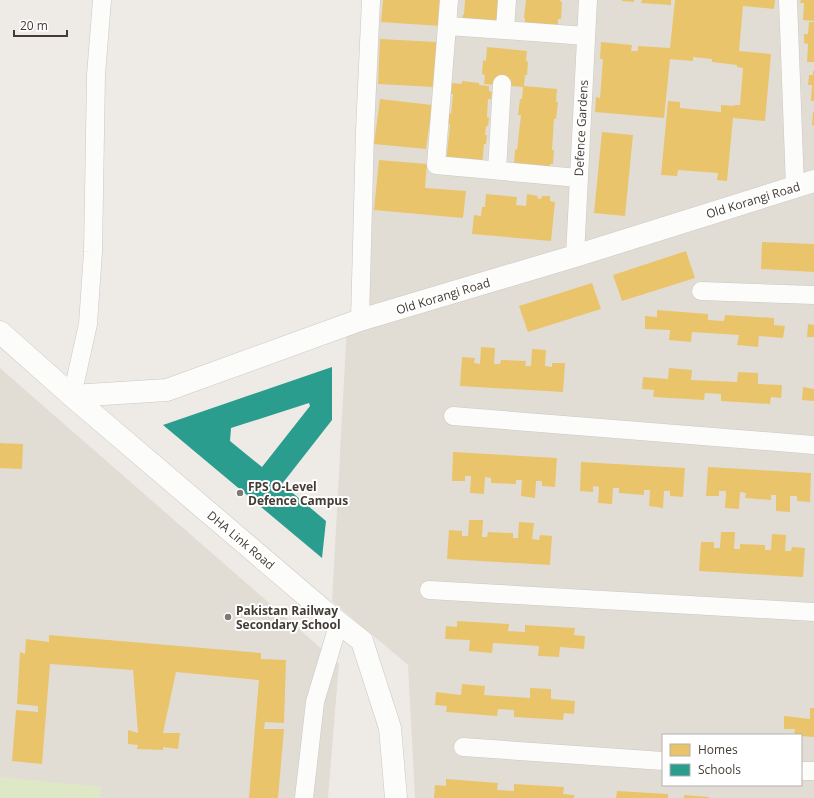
<svg xmlns="http://www.w3.org/2000/svg" width="814" height="798" font-family="'Open Sans',sans-serif">
  <style>
    .residential { fill: #e2ddd4; fill-rule: evenodd }
    .green { fill: #dee8c7 }
    .homes { fill: #e9c46a }
    .schools { fill: #2a9d8f; fill-rule: evenodd }
    .lines { fill: none; stroke-linecap: round; stroke-linejoin: round }
    .minor-casing { stroke: #cbc7c3; stroke-width: 19 }
    .tertiary-casing { stroke: #cbc7c3; stroke-width: 23 }
    .minor { stroke: #fcfcfb; stroke-width: 18 }
    .tertiary { stroke: #fcfcfb; stroke-width: 22 }
    .poi-dot { fill: #7f7973; stroke: #fff; stroke-width: 1.5 }
    .labels { text-anchor: middle; dominant-baseline: central; stroke-width: 4; stroke-linejoin: round; paint-order: stroke }
    .street-label { font-size: 12px; fill: #433c34; stroke: #fff }
    .poi-label { font-size: 12px; font-weight: bold; fill: #433c34; stroke: #fff; text-anchor: start }
  </style>
  <rect width="100%" height="100%" fill="#eeebe7"/>
  <!-- residential -->
  <g class="residential">
    <path d="M365,0H814V798H415L408,665L332,601L347,325L353,323ZM663,735H801V785H663Z"/>
    <path d="M0,368L339,664L328,798H0Z"/>
  </g>
  <!-- green -->
  <path class="green" d="M0,777L101,787L100,798H0Z"/>
  <!-- homes -->
  <g class="homes">
    <path d="M383,0H443L441,26L381,22Z"/>
    <path d="M465,0H501L500,23L462,21L463,14L464,15Z"/>
    <path d="M526,0H560V1L562,2L561,19H558L557,34L524,31L525,18H524Z"/>
    <path d="M622,0H634V2L622,1Z"/>
    <path d="M642,0H671V5L641,3Z"/>
    <path d="M675,0H775L774,9L743,6L739,51L771,54L765,121L733,118L727,181L717,180L718,173L678,170L677,176L661,175L668,101L680,102V108L721,112V105L734,106V105H740L743,68L737,67V65L712,62V59L693,57V61L670,59L664,118L595,112L596,97L600,98L603,59H600L601,42L632,45L631,51H638V46L670,48Z"/>
    <path d="M801,0H814V21L803,20L804,3H800Z"/>
    <path d="M809,22H814V62H807L808,44L804,43V34H808Z"/>
    <path d="M380,39L437,42L434,87L378,84Z"/>
    <path d="M487,47L527,51L526,61L528,62L527,75H525L524,86L557,89L556,102H558L556,119H554L552,150H554L553,164H550L549,180L514,165L515,149L517,150L521,115H518L520,99H522L523,87L484,84L485,75L482,74L483,60L486,61Z"/>
    <path d="M813,71H814V101H811L812,85H808L809,75H813Z"/>
    <path d="M462,81L479,83V85L489,86V91L492,92L491,99H488L487,117L489,118L488,126H486L485,135H487L486,144H484L482,166L445,174L450,124H448L449,113L451,114L453,94H451L452,83L462,84Z"/>
    <path d="M380,99L432,105L426,149L374,144Z"/>
    <path d="M813,112H814V125H812Z"/>
    <path d="M602,132L633,135L625,216L594,213Z"/>
    <path d="M379,160L427,164L425,188L466,191L463,218L374,210Z"/>
    <path d="M486,194L517,197L516,205L526,206L527,194L538,196L537,198L541,199L542,196H550V201L555,202L551,241L472,234L474,215L481,216L482,207H485Z"/>
    <path d="M762,242L814,244V272L761,269Z"/>
    <path d="M686,251L695,278L622,301L613,275Z"/>
    <path d="M592,283L601,309L528,332L519,306Z"/>
    <path d="M657,310L708,314V320L724,321L725,315L774,318V325L785,326L783,338L759,336L758,347L737,345L739,335L692,332L691,342L669,340L670,330L645,329V316L657,317Z"/>
    <path d="M808,324L814,325V337H807Z"/>
    <path d="M481,347L495,348L494,364H500L501,360L526,361L525,366H531L532,349L546,350L545,366L552,367V363H565L563,392L460,386L462,357L475,358L474,363L480,364Z"/>
    <path d="M669,368L692,370L691,380L737,382L738,372L758,373V384L782,385L781,398L771,397L770,404L721,401V394L705,393L704,400L653,397L654,390L642,389L643,377L668,379Z"/>
    <path d="M803,387L814,389V401L802,400Z"/>
    <path d="M0,443L23,444L22,469L0,468Z"/>
    <path d="M453,452L557,458L555,487L542,486V481H536L535,498L521,496L522,480H516V484L491,483V478L485,477L484,494L470,493L471,476H465V481H452Z"/>
    <path d="M581,462L685,468L683,497L670,496V491H664L663,508L649,506L650,490H644V495L619,493V488H613L612,504L598,503L599,487L593,486V492L580,491Z"/>
    <path d="M708,467L811,473L810,502L797,501V496H790V512L776,511V495H771V500L745,498L746,493L740,492L739,509L725,508L726,491H719V496H706Z"/>
    <path d="M469,520H483L482,537H487L488,532L513,533V538H518L519,522L534,523L532,539L539,540L540,535L552,536L550,565L447,559L449,530L462,531V536H468Z"/>
    <path d="M721,532H735L734,549H740V544L765,545V550H771L772,534L786,535L785,551H791L792,547L805,548L803,577L699,571L701,542H714V548H720Z"/>
    <path d="M457,621L509,624L508,631L525,632V625L575,628L574,635L585,636L584,649L560,647L559,657L538,656L539,646L493,643L492,653L469,651L470,640L445,639L446,626L457,627Z"/>
    <path d="M49,635L261,653V659L286,660L284,723L265,722L264,729H284L278,798H249L259,680L176,672L163,733H180L178,749L163,747V750L137,749L138,745L128,744V730L138,733L133,670L50,664L42,764L12,761L16,710L38,712V706L17,704L20,652L25,654L26,639L49,642Z"/>
    <path d="M462,684L485,686L484,695L530,698V688L551,689V699L575,701L574,714L564,713L563,720L514,717V710L498,709L497,716L446,712L447,706L435,705L436,692L461,695Z"/>
    <path d="M810,708H814V737L801,736V735H794L795,729H784V716L810,719Z"/>
    <path d="M446,779L498,783L497,790L514,791V784L564,787L563,794L574,795V798H434L435,785L446,786Z"/>
    <path d="M617,791L668,794V798H616Z"/>
    <path d="M684,795L709,797V798H684Z"/>
  </g>
  <!-- schools -->
  <path class="schools" d="M332,367V420L282,484L326,521L322,558L163,425ZM309,403L310,406L262,467L230,441L231,428Z"/>
  <g class="lines">
    <!-- minor casing -->
    <g class="minor-casing">
      <g id="minor">
        <path d="M449,0L436,165L578,178"/>
        <path d="M788,0L795,187"/>
        <path d="M448,26L586,36"/>
        <path d="M505,30L507,0"/>
        <path d="M497,170L502,84"/>
        <path d="M575,256L588,0"/>
        <path d="M701,291L814,295"/>
        <path d="M360,320L365,131L371,0"/>
        <path d="M72,396L88,324L93,252L96,75L102,0"/>
        <path d="M453,416L814,445"/>
        <path d="M429,590L814,612"/>
        <path d="M463,747L663,761"/>
        <path d="M801,771H814"/>
        <path d="M304,798L315,702L339,622"/>
      </g>
    </g>
    <!-- tertiary casing -->
    <g class="tertiary-casing">
      <g id="tertiary">
        <path d="M0,332L72,396L323,610L362,641L390,728L396,798"/>
        <path d="M72,396L167,390L360,320L575,256L814,181"/>
      </g>
    </g>
    <!-- minor -->
    <use href="#minor" class="minor"/>
    <!-- tertiary -->
    <use href="#tertiary" class="tertiary"/>
  </g>
  <!-- markers -->
  <g class="poi-dot">
    <circle cx="240" cy="493" r="4"/>
    <circle cx="228" cy="617" r="4"/>
  </g>
  <g class="labels">
    <!-- street labels -->
    <g class="street-label">
      <text transform="translate(581 128) rotate(-87)">Defence Gardens</text>
      <text transform="translate(753 200) rotate(-17)">Old Korangi Road</text>
      <text transform="translate(443 296) rotate(-17)">Old Korangi Road</text>
      <text transform="translate(241 540) rotate(40)">DHA Link Road</text>
    </g>
    <!-- poi labels -->
    <g class="poi-label">
      <text x="248" y="486">FPS O-Level<tspan x="248" dy="14">Defence Campus</tspan></text>
      <text x="236" y="610">Pakistan Railway<tspan x="236" dy="14">Secondary School</tspan></text>
    </g>
  </g>
  <!-- legend -->
  <rect x="662" y="734" width="140" height="52" fill="#ffffff" stroke="#b4b1ae"/>
  <rect x="670" y="744" width="20" height="12" fill="#e9c46a" stroke="#b4b1ae"/>
  <text x="698" y="754" font-size="12" fill="#433c34">Homes</text>
  <rect x="670" y="764" width="20" height="12" fill="#2a9d8f" stroke="#b4b1ae"/>
  <text x="698" y="774" font-size="12" fill="#433c34">Schools</text>
  <!-- scale -->
  <path d="M14 30v6h53v-6" fill="none" stroke="#433c34" stroke-width="2"/>
  <text x="20" y="30" font-size="12" fill="#433c34" stroke="#ffffff" stroke-width="3" paint-order="stroke">20 m</text>
</svg>
